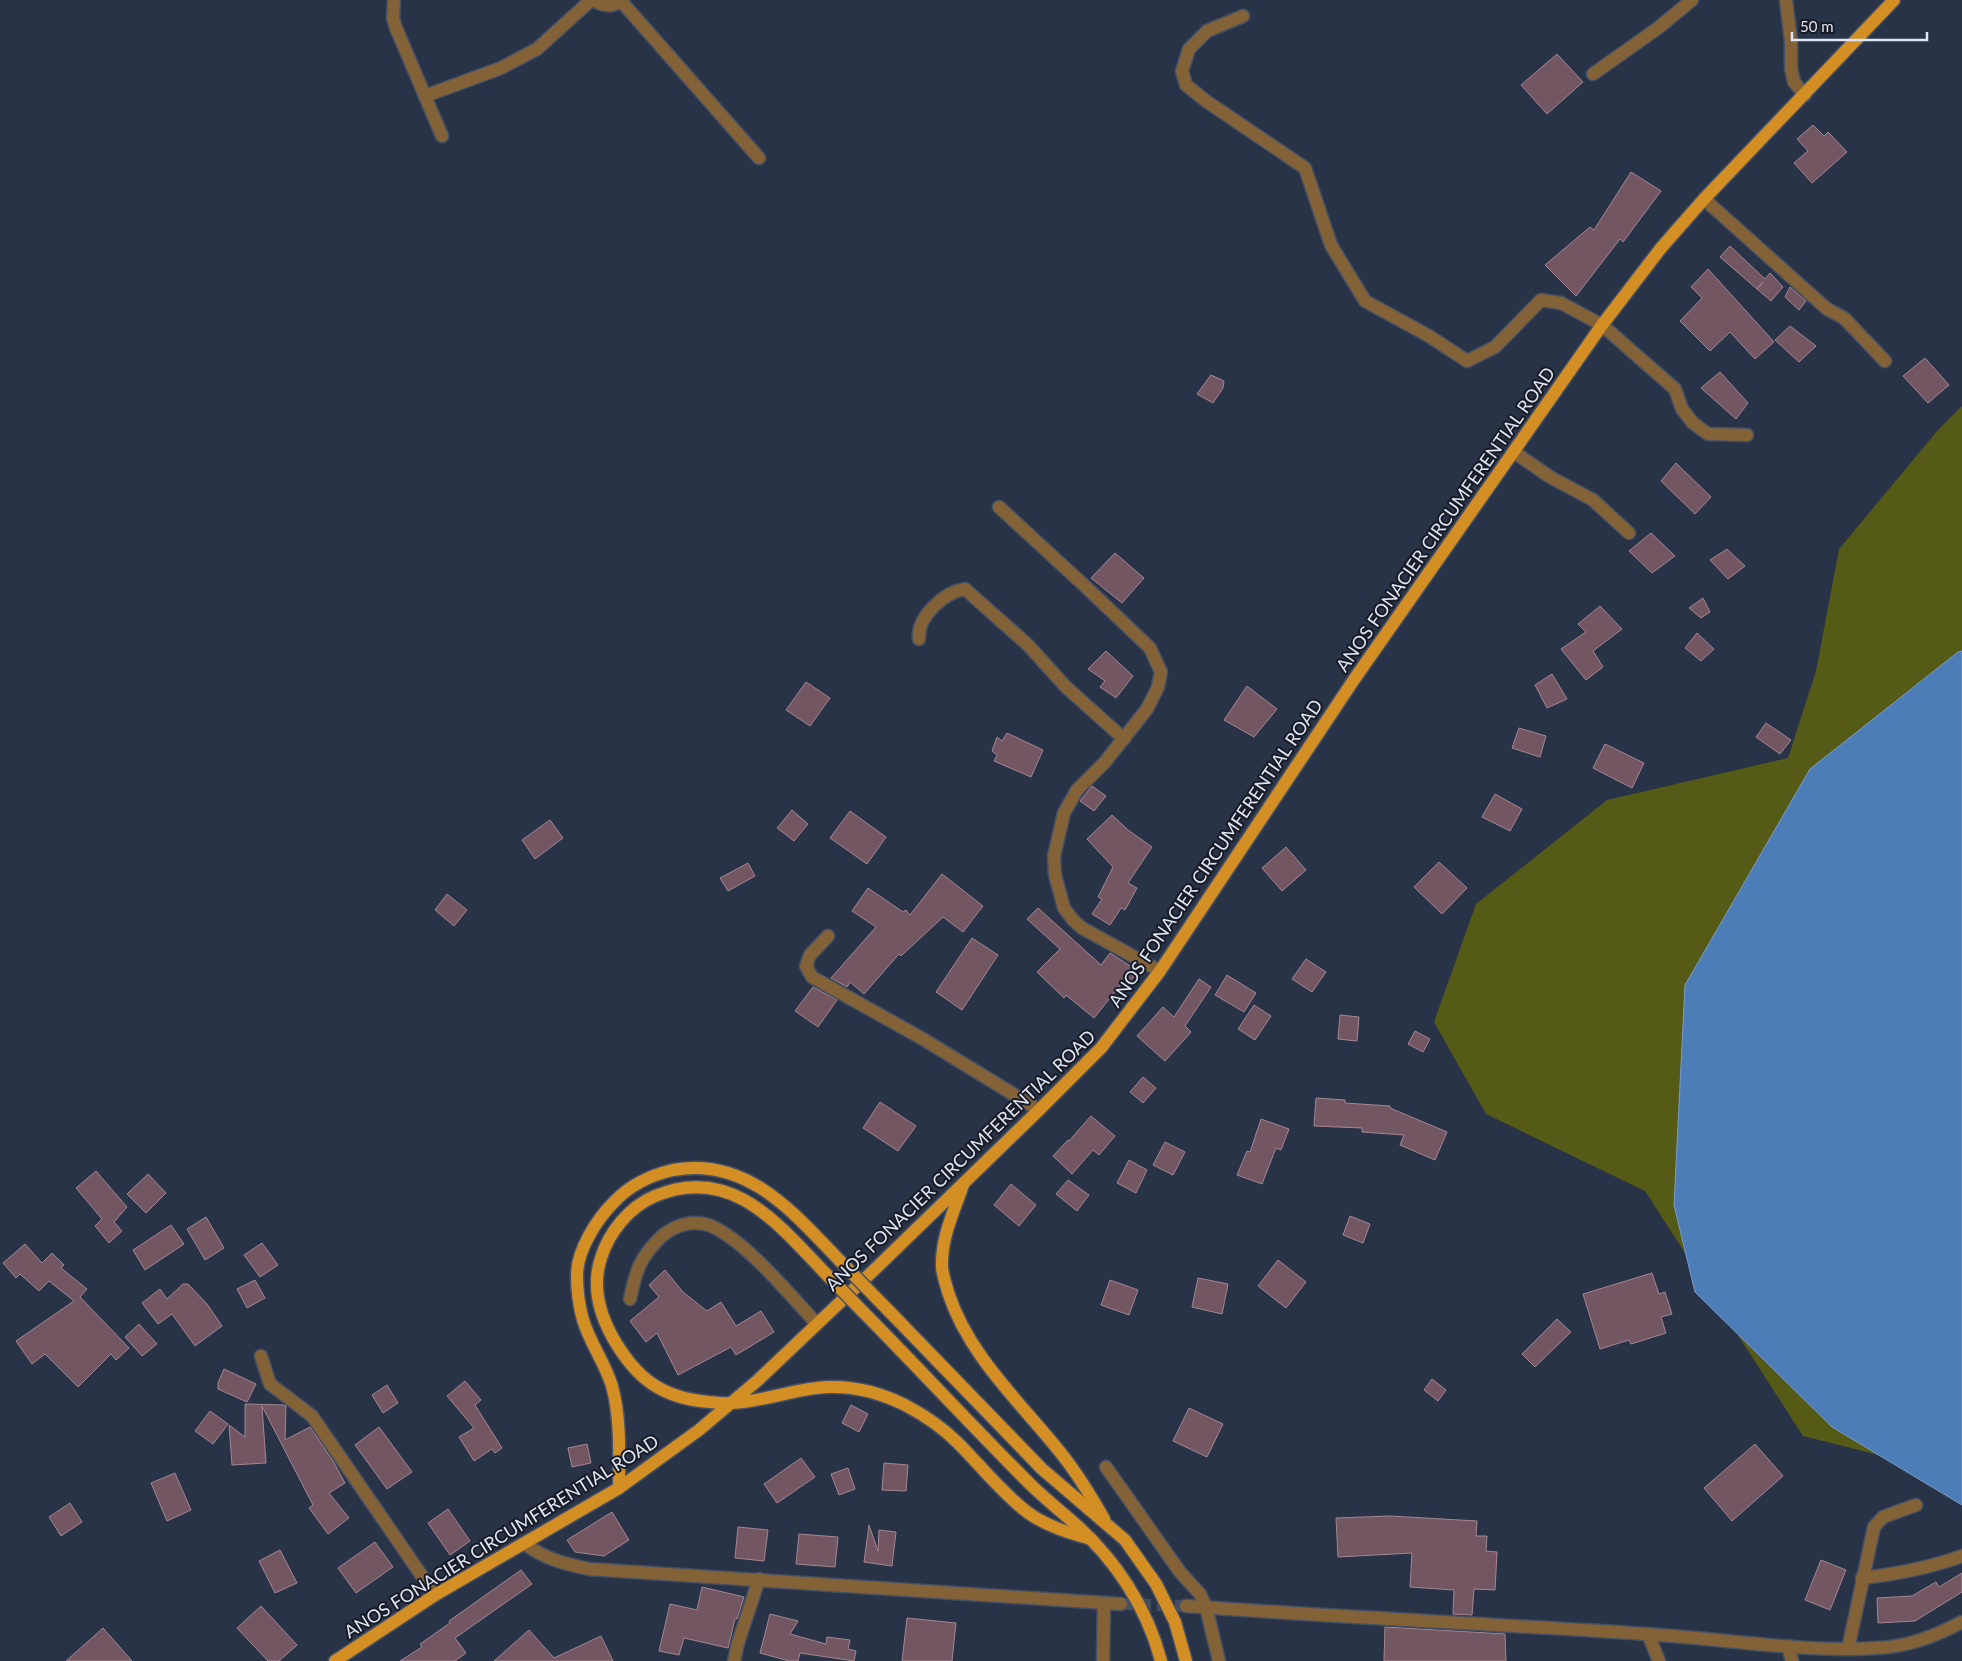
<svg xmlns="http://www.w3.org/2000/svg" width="1962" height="1661" font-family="Lato,sans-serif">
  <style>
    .green { fill: #555a16 }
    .water { fill: #4d7db7; stroke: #799cca }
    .building { fill: #725662; stroke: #a48692 }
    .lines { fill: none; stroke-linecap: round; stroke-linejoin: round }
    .minor-tunnel { stroke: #444e62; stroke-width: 12; stroke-dasharray: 12 6; stroke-linecap: butt }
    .minor-casing { stroke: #465064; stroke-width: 15 }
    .major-casing { stroke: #465064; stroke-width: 15 }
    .minor { stroke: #846237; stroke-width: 12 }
    .major { stroke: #d38e24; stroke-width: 12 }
    .major-bridge-casing { stroke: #465064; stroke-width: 15; stroke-linecap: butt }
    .major-bridge { stroke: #d38e24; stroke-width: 12 }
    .labels { text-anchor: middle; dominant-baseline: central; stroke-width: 4; stroke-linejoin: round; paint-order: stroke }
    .street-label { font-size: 18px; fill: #e0e6f5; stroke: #161b25 }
  </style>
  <rect width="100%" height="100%" fill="#293348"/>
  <!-- green -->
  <path class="green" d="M1962,406V1476L1803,1436L1645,1191L1486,1114L1434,1022L1476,904L1607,800L1788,758L1816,671L1839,549L1938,430Z"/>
  <!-- water -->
  <path class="water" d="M1962,651V1505L1832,1427L1695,1292L1674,1205L1685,985L1810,769L1958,652Z"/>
  <!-- building -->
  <g class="building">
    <path d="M1557,54L1583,82L1547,114L1521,85Z"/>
    <path d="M1813,125L1824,136L1828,132L1847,152L1812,183L1794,163L1808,151L1797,139Z"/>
    <path d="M1631,172L1661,191L1623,242L1620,239L1576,296L1545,265L1590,227L1594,230Z"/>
    <path d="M1730,246L1765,279L1770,273L1783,287L1771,301L1757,289L1763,282L1757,289L1720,257Z"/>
    <path d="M1708,269L1774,342L1755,359L1730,332L1710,351L1680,321L1702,298L1691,287Z"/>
    <path d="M1790,287L1806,301L1799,310L1785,297Z"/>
    <path d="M1790,326L1816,346L1799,362L1775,340Z"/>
    <path d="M1925,358L1949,385L1928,403L1903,376Z"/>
    <path d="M1720,372L1748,403L1736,419L1701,388Z"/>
    <path d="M1211,375L1224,381L1223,388L1213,403L1197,394Z"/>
    <path d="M1676,463L1711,497L1695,514L1661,481Z"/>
    <path d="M1651,533L1675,556L1652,573L1629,551Z"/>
    <path d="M1727,549L1745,566L1728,579L1710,560Z"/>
    <path d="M1115,553L1144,578L1122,603L1091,578Z"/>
    <path d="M1703,598L1710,612L1701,618L1689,608Z"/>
    <path d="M1600,606L1622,629L1593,651L1603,667L1586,680L1561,649L1586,632L1578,624Z"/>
    <path d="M1697,633L1714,649L1701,661L1685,648Z"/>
    <path d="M1106,651L1133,676L1116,698L1100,687L1105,681L1088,669Z"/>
    <path d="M1552,674L1567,699L1547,708L1535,685Z"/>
    <path d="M806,682L830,698L810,726L786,710Z"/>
    <path d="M1247,686L1277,709L1254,737L1224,720Z"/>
    <path d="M1766,723L1791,740L1780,754L1756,737Z"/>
    <path d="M1519,728L1546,736L1540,757L1512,748Z"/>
    <path d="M1007,733L1043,750L1031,777L994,761L997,755L992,751L997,737L1002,741Z"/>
    <path d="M1605,744L1644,763L1632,788L1593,768Z"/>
    <path d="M1092,786L1106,796L1094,811L1080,801Z"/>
    <path d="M1495,794L1522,809L1510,831L1482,817Z"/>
    <path d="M792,810L808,824L794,841L777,828Z"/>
    <path d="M850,811L886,837L867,864L830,838Z"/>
    <path d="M1112,815L1128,830L1152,847L1128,883L1137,888L1125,910L1121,908L1110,925L1092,914L1102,899L1098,897L1113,867L1087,839Z"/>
    <path d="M550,820L563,838L535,859L522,840Z"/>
    <path d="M1286,847L1306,870L1282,891L1262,868Z"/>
    <path d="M1439,862L1467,888L1442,914L1414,887Z"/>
    <path d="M748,863L755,876L728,891L720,878Z"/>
    <path d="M942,874L983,906L963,932L943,917L901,956L899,954L864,994L850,982L847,987L831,978L876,927L852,911L868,888L903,912L906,910L910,915Z"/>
    <path d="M447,894L467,910L454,926L435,910Z"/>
    <path d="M1038,908L1101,965L1110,953L1138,971L1127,986L1122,983L1094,1018L1066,995L1064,998L1037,972L1060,949L1027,919Z"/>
    <path d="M972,938L998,955L962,1010L936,992Z"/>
    <path d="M1306,959L1326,972L1312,992L1292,979Z"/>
    <path d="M1227,975L1256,993L1244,1012L1215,995Z"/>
    <path d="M1199,979L1211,987L1185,1026L1191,1032L1165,1061L1137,1036L1163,1007L1174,1017Z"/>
    <path d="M813,987L837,1000L818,1027L795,1011Z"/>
    <path d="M1254,1005L1271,1016L1255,1040L1238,1029Z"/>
    <path d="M1340,1015L1359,1017L1357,1041L1338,1039Z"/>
    <path d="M1415,1031L1430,1039L1423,1052L1408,1044Z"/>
    <path d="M1143,1077L1156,1088L1143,1103L1130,1092Z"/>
    <path d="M1316,1098L1345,1100V1103L1390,1106V1108L1447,1132L1435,1160L1400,1145L1404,1135L1362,1132V1128L1314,1126Z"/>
    <path d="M880,1102L916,1126L898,1151L863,1128Z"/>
    <path d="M1091,1116L1115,1136L1099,1155L1093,1150L1072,1174L1053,1156L1068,1140L1069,1141Z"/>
    <path d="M1261,1119L1289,1129L1281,1150L1276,1148L1262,1184L1237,1175L1247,1151L1250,1152Z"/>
    <path d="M1165,1142L1185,1152L1173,1175L1153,1165Z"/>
    <path d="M1129,1160L1147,1170L1136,1193L1117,1183Z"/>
    <path d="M96,1171L127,1207L114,1222L122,1231L109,1243L95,1226L102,1219L76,1188Z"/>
    <path d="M148,1174L166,1193L146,1213L127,1194Z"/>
    <path d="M1068,1180L1089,1195L1077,1211L1056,1194Z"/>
    <path d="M1011,1184L1036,1205L1019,1226L994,1205Z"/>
    <path d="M1350,1216L1370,1224L1363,1243L1343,1235Z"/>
    <path d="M206,1217L224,1248L205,1260L187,1229Z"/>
    <path d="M171,1225L184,1244L145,1270L133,1250Z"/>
    <path d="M262,1243L278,1265L260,1277L244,1255Z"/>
    <path d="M25,1244L42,1263L52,1253L64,1265L61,1268L87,1289L80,1297L129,1348L116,1360L111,1354L78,1387L45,1354L32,1364L16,1341L74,1301L49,1281L39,1291L20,1274L16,1278L3,1263Z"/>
    <path d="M1278,1260L1306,1282L1286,1308L1258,1286Z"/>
    <path d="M665,1270L683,1292L707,1311L721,1302L736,1326L761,1311L774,1332L736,1355L731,1347L678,1375L657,1333L646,1342L630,1321L659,1297L649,1285Z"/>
    <path d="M1652,1273L1659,1294L1665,1292L1672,1314L1661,1317L1666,1333L1631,1344L1629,1340L1600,1349L1583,1294Z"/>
    <path d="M1198,1278L1228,1284L1222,1314L1192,1307Z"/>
    <path d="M255,1280L265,1298L247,1308L237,1289Z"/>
    <path d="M1110,1280L1138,1290L1129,1315L1101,1305Z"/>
    <path d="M183,1284H188L207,1304L222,1326L195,1346L172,1314L158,1324L142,1303L160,1289L167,1299Z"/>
    <path d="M1557,1319L1571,1332L1535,1367L1522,1354Z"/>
    <path d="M139,1324L157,1344L142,1356L125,1337Z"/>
    <path d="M224,1369L256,1384L247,1402L218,1389V1383Z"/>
    <path d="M1432,1379L1446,1390L1438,1401L1424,1390Z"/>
    <path d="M465,1381L481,1400L475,1405L502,1448L495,1453L492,1449L474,1461L459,1437L474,1428L447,1396Z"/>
    <path d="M387,1385L398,1403L383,1413L372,1395Z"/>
    <path d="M245,1404L284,1405L286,1406L285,1440L310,1427L333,1461L345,1483L329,1493L349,1518L328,1534L309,1508L313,1505L262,1406L266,1463L232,1465L229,1425L245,1437Z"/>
    <path d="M851,1405L868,1414L859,1432L842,1423Z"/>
    <path d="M1189,1408L1223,1424L1207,1457L1173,1441Z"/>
    <path d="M210,1411L228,1424L213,1444L195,1431Z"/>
    <path d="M379,1427L412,1472L387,1489L355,1445Z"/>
    <path d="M587,1444L591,1463L572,1467L568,1448Z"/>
    <path d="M1755,1444L1783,1476L1732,1521L1704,1488Z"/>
    <path d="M801,1458L815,1477L777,1503L764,1484Z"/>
    <path d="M884,1463L908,1465L906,1491L882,1490Z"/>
    <path d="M848,1468L855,1489L839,1495L831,1474Z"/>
    <path d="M175,1473L191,1510L167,1521L151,1483Z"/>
    <path d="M70,1503L82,1522L61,1536L49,1517Z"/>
    <path d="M448,1509L470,1541L450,1555L428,1523Z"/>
    <path d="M612,1512L629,1540L604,1556L575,1552L567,1540Z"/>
    <path d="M1390,1516L1477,1521L1476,1536H1487L1486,1551L1497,1552L1495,1590L1474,1589L1472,1615L1453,1614L1454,1590L1410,1587L1412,1553L1338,1557L1336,1518Z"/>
    <path d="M869,1525L878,1551L879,1530L896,1532L892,1566L864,1562Z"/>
    <path d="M738,1527L768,1530L764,1561L735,1558Z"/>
    <path d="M799,1534L838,1537L835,1567L796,1564Z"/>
    <path d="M375,1542L393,1567L356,1593L338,1568Z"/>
    <path d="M280,1550L297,1583L275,1593L259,1561Z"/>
    <path d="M1821,1560L1846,1570L1830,1610L1805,1600Z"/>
    <path d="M521,1570L532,1584L455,1638L466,1653L455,1661H400L422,1647L420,1644L450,1623L449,1621Z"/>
    <path d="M1962,1573V1592L1915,1621L1878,1623L1877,1598L1912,1596L1936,1582L1939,1587Z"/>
    <path d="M702,1587L744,1597L737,1619H735L728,1648L684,1638L679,1655L659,1651L670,1604L697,1610Z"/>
    <path d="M261,1606L297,1645L279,1661H268L237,1628Z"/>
    <path d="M770,1614L798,1621L790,1634L826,1644L827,1637L850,1640L848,1649L856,1651L854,1661L800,1653L798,1661H789L760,1653Z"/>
    <path d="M907,1618L956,1623L952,1661H902Z"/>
    <path d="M1385,1627L1505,1634L1506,1661H1384Z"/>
    <path d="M103,1628L132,1661H66Z"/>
    <path d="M529,1630L554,1658L601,1636L613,1661H494Z"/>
  </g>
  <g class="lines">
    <!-- minor-tunnel -->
    <path class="minor-tunnel" d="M1121,1604L1186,1606"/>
    <!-- minor casing -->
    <g class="minor-casing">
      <g id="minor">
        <path d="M394,0L393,18L396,28L442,136"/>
        <path d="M593,0C604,7 612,7 622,0"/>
        <path d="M1786,0L1791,41V68L1794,82L1805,95"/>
        <path d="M621,1L759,158"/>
        <path d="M1243,16L1207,31L1189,49L1182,71L1186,85L1206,101L1305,168L1331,245L1365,301L1429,336L1467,361L1495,347L1541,300L1561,303L1602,325L1675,389L1682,409L1693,423L1708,434L1747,435"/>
        <path d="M1593,74L1658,28L1692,0"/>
        <path d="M425,96L501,68L537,49L591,0"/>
        <path d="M1704,199L1827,309L1844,318L1885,361"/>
        <path d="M1514,452L1550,477L1593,500L1629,533"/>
        <path d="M999,507L1087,588L1150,648L1161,672L1158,687L1147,709L1105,762L1077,790L1064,813L1054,856L1055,875L1064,908L1073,920L1082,928L1160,971"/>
        <path d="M919,639C917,617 944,592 965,589L1028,645L1066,687L1124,739"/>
        <path d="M828,936L810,955L806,966L812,977L923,1039L1039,1110"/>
        <path d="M630,1299C636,1270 640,1257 662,1236C675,1225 694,1219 711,1226C746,1241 790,1295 817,1324"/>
        <path d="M261,1356L270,1384L312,1416L435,1595"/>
        <path d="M1106,1467L1180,1572L1200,1594L1206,1607L1219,1661"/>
        <path d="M525,1544C545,1559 565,1564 589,1569L1121,1604"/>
        <path d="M1862,1578C1897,1574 1929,1568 1962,1556"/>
        <path d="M1186,1606C1339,1617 1492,1624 1645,1634C1721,1638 1801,1653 1876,1648C1908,1647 1935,1636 1962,1622"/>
        <path d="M1648,1634L1659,1661"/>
        <path d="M1788,1646L1792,1661"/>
        <path d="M1848,1649L1874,1527L1883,1517L1916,1505"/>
        <path d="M734,1661L738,1643L759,1579"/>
        <path d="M1103,1661L1104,1603"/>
      </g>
    </g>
    <!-- major casing -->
    <g class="major-casing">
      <g id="major">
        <path d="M963,1185C954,1211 941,1238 942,1266C942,1274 946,1284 948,1292C968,1355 1020,1402 1060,1452C1077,1473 1091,1496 1104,1519"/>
        <path d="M827,1275C778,1224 732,1164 655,1196C629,1207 609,1232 601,1258C592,1285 599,1313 613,1338C636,1378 661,1398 709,1402C716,1402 724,1404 732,1403C763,1402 796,1388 828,1387C855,1386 881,1393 905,1405C924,1415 943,1428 958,1443C981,1466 1001,1492 1027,1512C1046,1526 1069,1533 1091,1539"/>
        <path d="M888,1310L1042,1469L1125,1540L1156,1584L1175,1622L1186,1661"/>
        <path d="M875,1324C926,1376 976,1430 1028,1482C1042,1496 1058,1509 1073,1522C1115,1559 1147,1607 1161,1661"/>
        <path d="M619,1488C619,1454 621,1419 612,1386C605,1363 590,1343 583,1320C579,1306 577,1290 577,1275C577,1250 597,1219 614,1202C629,1186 651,1175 673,1170C747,1156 794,1213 840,1261"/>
        <path d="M335,1661L435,1595L619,1488L699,1430L757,1381L873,1271L1039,1110L1101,1048L1160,971L1353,681L1602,325L1661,248L1704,199L1894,0"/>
      </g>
    </g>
    <!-- minor -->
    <use href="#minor" class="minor"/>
    <!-- major -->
    <use href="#major" class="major"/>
    <!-- major-bridge casing -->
    <g class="major-bridge-casing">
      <g id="major-bridge">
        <path d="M840,1261L888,1310"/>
        <path d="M827,1275L875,1324"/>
      </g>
    </g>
    <!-- major-bridge -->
    <use href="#major-bridge" class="major-bridge"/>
  </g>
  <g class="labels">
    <!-- street labels -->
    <g class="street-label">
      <text transform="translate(1445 519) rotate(-55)">ANOS FONACIER CIRCUMFERENTIAL ROAD</text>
      <text transform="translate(1215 853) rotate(-56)">ANOS FONACIER CIRCUMFERENTIAL ROAD</text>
      <text transform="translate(960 1160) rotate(-44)">ANOS FONACIER CIRCUMFERENTIAL ROAD</text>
      <text transform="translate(501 1536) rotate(-32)">ANOS FONACIER CIRCUMFERENTIAL ROAD</text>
    </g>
  </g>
  <!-- scale -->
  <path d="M1792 32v8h135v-8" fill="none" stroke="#e0e6f5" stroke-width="2.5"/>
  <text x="1800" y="32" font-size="15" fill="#e0e6f5" stroke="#161b25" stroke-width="4" paint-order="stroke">50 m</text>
</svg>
